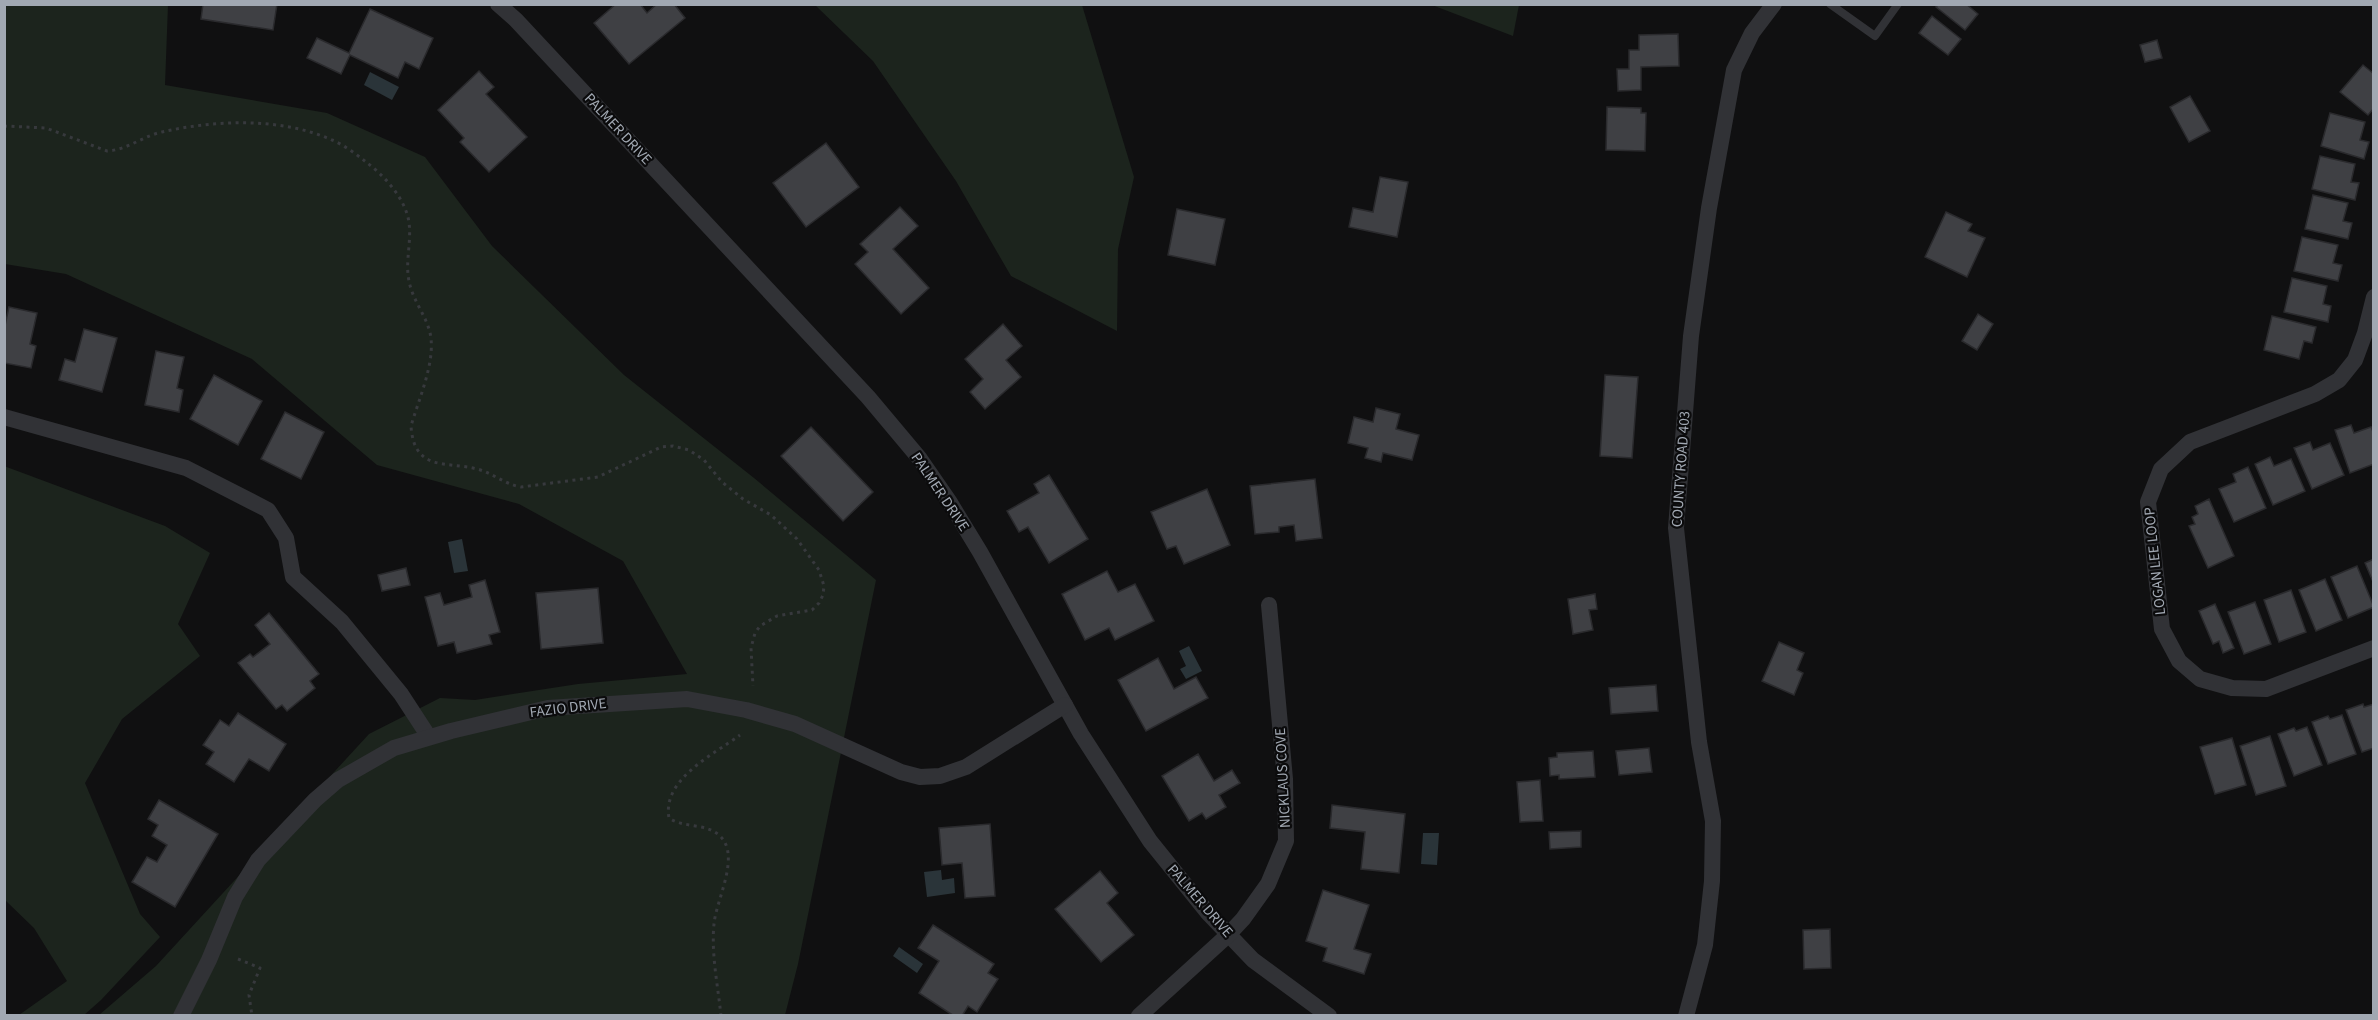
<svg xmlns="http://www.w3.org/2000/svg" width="2378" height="1020" font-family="'Source Sans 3',sans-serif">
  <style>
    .green { fill: #1c241d }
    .water { fill: #2a3439 }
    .building { fill: #3f4044; stroke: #2a2a2d; stroke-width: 1.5 }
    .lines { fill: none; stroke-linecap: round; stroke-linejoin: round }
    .path { stroke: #37393d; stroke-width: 3; stroke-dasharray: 3 4.5; stroke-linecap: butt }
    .lane { stroke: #313236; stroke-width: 8 }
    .street { stroke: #313236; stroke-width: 16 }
    .labels { text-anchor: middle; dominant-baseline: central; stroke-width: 4.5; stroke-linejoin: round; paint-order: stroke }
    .street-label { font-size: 15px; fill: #a1a8b2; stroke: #0b0b0c }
  </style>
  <rect width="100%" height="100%" fill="#101011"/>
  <!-- green -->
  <g class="green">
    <path d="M4,5H168L165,85L327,113L425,157L492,246L624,375L754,478L876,580L798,964L785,1015H99L156,966L369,734L440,698L475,700L578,684L687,674L623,561L519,504L377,465L252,359L66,274L5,264Z"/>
    <path d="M815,5H1082L1134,177L1118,249L1117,331L1011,276L956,181L873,61Z"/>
    <path d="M1432,5L1519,4V5L1513,36Z"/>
    <path d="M4,466L165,526L210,553L178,624L200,656L122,719L85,783L140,914L160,937L101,1000L84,1015H19L67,981L34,928L5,900Z"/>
  </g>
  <!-- water -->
  <g class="water">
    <path d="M370,72L399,87L392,100L364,85Z"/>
    <path d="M462,539L468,571L454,573L448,542Z"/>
    <path d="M1189,646L1202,671L1186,679L1180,669L1186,666L1179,651Z"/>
    <path d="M1423,833H1439L1437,865L1421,864Z"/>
    <path d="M941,870L942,880L954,878L955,893L927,897L924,872Z"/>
    <path d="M899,947L923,964L917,973L893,956Z"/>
  </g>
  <!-- building -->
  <g class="building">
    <path d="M203,4H277L273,30L201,19Z"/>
    <path d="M616,4H640L647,13L657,4H674L685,18L629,64L594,23Z"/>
    <path d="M1939,4H1966L1978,14L1965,30L1936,7Z"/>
    <path d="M370,9L433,38L419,69L405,62L398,78L350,55L341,74L307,58L317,38L349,53Z"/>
    <path d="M1932,16L1961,39L1948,55L1919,33Z"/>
    <path d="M1678,34L1679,66L1641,67V90L1618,91L1617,69H1629V50H1639V35Z"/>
    <path d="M2157,40L2162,58L2145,62L2140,45Z"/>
    <path d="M2363,65L2374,74V108L2368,115L2340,92Z"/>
    <path d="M479,71L494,87L486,94L527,137L489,172L460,142L464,138L438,110Z"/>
    <path d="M2190,96L2210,131L2189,142L2170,107Z"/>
    <path d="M1607,107L1641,108V113H1646L1645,151L1606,150Z"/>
    <path d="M2330,113L2365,122L2360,140L2369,142L2364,159L2321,146Z"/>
    <path d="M826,143L859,187L806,227L773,183Z"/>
    <path d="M2320,156L2355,164L2351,182L2359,183L2355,200L2312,189Z"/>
    <path d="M1380,177L1408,182L1397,237L1349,227L1353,208L1373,212Z"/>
    <path d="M2313,195L2348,203L2343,221L2352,223L2348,239L2305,229Z"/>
    <path d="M900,207L918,226L893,249L929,288L901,314L855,264L868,252L860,244Z"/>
    <path d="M1177,209L1225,219L1215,265L1168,255Z"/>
    <path d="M1946,212L1972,224L1968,231L1985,238L1967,277L1925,257Z"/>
    <path d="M2302,237L2338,245L2333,263L2342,265L2338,281L2294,271Z"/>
    <path d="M2292,278L2327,286L2323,304L2331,306L2328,322L2284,312Z"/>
    <path d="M9,307L37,313L30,344L36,346L31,368L4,363V330Z"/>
    <path d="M1978,314L1993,324L1977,350L1962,341Z"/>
    <path d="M2272,316L2316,327L2312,343L2304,341L2299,359L2264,350Z"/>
    <path d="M1003,324L1022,346L1006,360L1021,377L985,409L970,392L983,379L965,359Z"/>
    <path d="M84,329L117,338L102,392L59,380L65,359L75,362Z"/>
    <path d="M156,351L184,357L177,388L183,390L179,412L145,405Z"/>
    <path d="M214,375L262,401L238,445L190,419Z"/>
    <path d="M1605,375L1638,377L1632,458L1600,456Z"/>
    <path d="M1376,408L1400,414L1396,429L1419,435L1412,460L1383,453L1381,462L1365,458L1368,448L1348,443L1354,417L1373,422Z"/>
    <path d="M285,412L324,432L301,479L261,459Z"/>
    <path d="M2351,425L2354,433L2371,427L2374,434V464L2350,473L2335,430Z"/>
    <path d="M811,427L873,492L843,521L781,456Z"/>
    <path d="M2310,442L2313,450L2330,443L2344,475L2312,489L2294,448Z"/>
    <path d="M2270,457L2274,466L2291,459L2305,491L2273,505L2255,464Z"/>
    <path d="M2248,467L2266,508L2234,522L2219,489L2236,482L2233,474Z"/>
    <path d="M1049,475L1088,539L1049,563L1028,527L1019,532L1007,511L1039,493L1034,484Z"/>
    <path d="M1315,479L1322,538L1296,541L1294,525L1279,527V532L1255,534L1250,486Z"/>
    <path d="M1207,489L1230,545L1184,564L1176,546L1167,549L1151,512Z"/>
    <path d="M2209,499L2234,556L2208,568L2189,526L2195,524L2192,517L2198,514L2195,506Z"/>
    <path d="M2374,559V584L2365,563Z"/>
    <path d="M2357,566L2374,607L2348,618L2331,577Z"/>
    <path d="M406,568L410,585L382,591L378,575Z"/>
    <path d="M1107,571L1118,592L1135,584L1154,621L1115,640L1109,628L1085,640L1062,594Z"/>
    <path d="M2325,579L2342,620L2316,631L2299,590Z"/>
    <path d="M485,580L500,632L489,635L492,644L457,653L454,642L438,646L425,597L440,593L444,605L472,597L469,585Z"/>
    <path d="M598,588L603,643L541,649L536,593Z"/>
    <path d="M2291,590L2306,632L2279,642L2264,600Z"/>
    <path d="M1595,594L1597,609L1589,610L1593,630L1573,634L1568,599Z"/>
    <path d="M2255,602L2271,644L2244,654L2228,612Z"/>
    <path d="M2215,604L2234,648L2223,653L2219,641L2213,644L2199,611Z"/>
    <path d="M269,613L319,674L310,681L315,688L287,711L282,705L276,709L238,663L250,654L253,657L270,644L255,625Z"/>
    <path d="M1779,642L1804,653L1797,670L1803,673L1794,695L1762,681Z"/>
    <path d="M1158,658L1174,689L1196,677L1208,698L1146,731L1118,680Z"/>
    <path d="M1656,685L1658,711L1611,714L1609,688Z"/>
    <path d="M2363,704L2364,707L2374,704V748L2362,752L2346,710Z"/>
    <path d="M238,713L286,744L269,771L249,759L234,782L206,764L214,752L203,745L220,720L229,726Z"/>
    <path d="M2342,715L2356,754L2328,764L2312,722L2328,716L2330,719Z"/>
    <path d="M2307,727L2322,765L2294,776L2278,734L2294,728L2296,731Z"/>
    <path d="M2270,736L2286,786L2256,795L2240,746Z"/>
    <path d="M2232,738L2246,785L2215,794L2200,747Z"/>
    <path d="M1649,748L1652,772L1619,775L1616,751Z"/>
    <path d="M1593,751L1595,777L1559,779V775L1550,776L1549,758L1557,757V753Z"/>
    <path d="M1198,754L1214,781L1232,770L1240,783L1219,795L1226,807L1206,819L1202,813L1189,821L1162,776Z"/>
    <path d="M1540,780L1543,821L1520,822L1517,782Z"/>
    <path d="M159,800L218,834L175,907L132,882L147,857L157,862L167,845L152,836L158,825L148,819Z"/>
    <path d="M1332,805L1405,814L1399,873L1361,869L1365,832L1330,828Z"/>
    <path d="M990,824L995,896L965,898L962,863L942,865L939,828Z"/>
    <path d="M1581,831V847L1550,849L1549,832Z"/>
    <path d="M1100,871L1118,893L1107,903L1134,935L1101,962L1055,909Z"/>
    <path d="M1323,890L1369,905L1354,949L1371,954L1364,974L1323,961L1327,948L1306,941Z"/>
    <path d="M933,925L994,964L988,973L998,979L977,1012L968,1006L962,1016H954L919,993L939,961L918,948Z"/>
    <path d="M1830,929L1831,968L1804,969L1803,930Z"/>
  </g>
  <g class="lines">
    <!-- path -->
    <g class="path">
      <path d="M4,126L46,128L107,151C127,150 143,136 162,132C215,120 281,117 332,140C344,145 356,154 366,162C382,174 399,192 406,211C414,231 406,254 408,274C410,297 423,310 429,329C438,357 419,398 411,426C414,472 446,461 477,469C493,473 504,484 521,487L598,477L661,447L673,446L689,450L704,460L722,482L743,499L771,515L797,539L819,570L824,586L823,595L819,603L812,610L777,616L760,626L755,633L751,648L753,686"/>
      <path d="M238,959L260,968L249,995L252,1016"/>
      <path d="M721,1016C718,986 711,954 714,924C716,900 741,856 720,836C707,823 683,828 669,818C662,779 713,755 740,735"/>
    </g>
    <!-- lane -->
    <path class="lane" d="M1830,4L1875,36L1898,4"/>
    <!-- street -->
    <g class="street">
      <path d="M498,4L516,20L868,397L920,459L949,501L980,552L1081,734L1150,841L1208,913L1253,960L1329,1016"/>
      <path d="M2374,297L2365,333L2355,360L2339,380L2315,394L2190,442L2161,469L2148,502L2162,629L2179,661L2200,679L2232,688L2266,689L2374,648"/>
      <path d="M4,417L186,468L268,510L286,538L293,577L342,622L401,694L429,737"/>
      <path d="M181,1016L209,960L235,897L258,860L315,800L338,780L394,748L451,731L548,708L687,699L746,710L795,724L901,772L920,777L940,776L966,767L1065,705"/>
      <path d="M1139,1016L1228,935L1243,919L1268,884L1286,841L1285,779L1269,605"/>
      <path d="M1686,1016L1705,945L1712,881L1713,821L1699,742L1676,528L1691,336L1709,208L1734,70L1752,33L1774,4"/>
    </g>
  </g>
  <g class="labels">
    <!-- street labels -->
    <g class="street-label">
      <text transform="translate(618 129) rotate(47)">PALMER DRIVE</text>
      <text transform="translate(1681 469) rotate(-86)">COUNTY ROAD 403</text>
      <text transform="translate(940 492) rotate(56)">PALMER DRIVE</text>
      <text transform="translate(2155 561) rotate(-96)">LOGAN LEE LOOP</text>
      <text transform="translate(568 708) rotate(-7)">FAZIO DRIVE</text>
      <text transform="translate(1283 778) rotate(-93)">NICKLAUS COVE</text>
      <text transform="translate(1200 901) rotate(49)">PALMER DRIVE</text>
    </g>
  </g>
  <!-- border -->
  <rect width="2378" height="1020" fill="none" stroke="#a1a8b2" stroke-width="12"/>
</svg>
